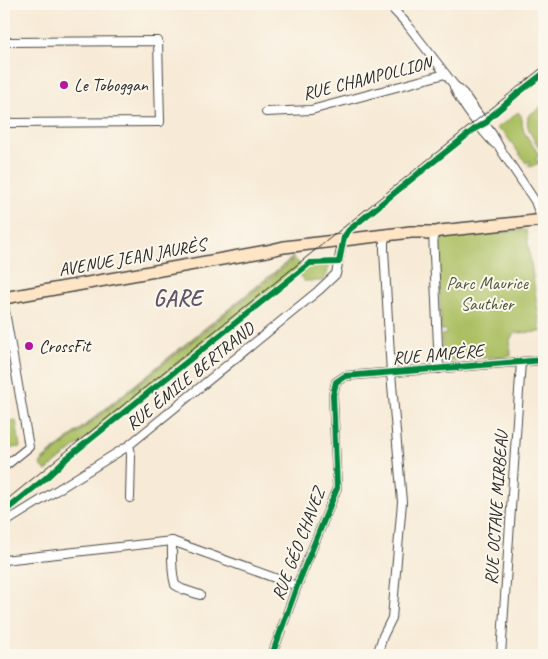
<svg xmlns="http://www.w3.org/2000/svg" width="548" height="659" font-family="Caveat,sans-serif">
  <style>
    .green { fill: #acc064; stroke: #6c7648 }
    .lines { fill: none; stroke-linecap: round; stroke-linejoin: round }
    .minor-casing { stroke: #4a4845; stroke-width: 10 }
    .secondary-casing { stroke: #4a4845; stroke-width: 14 }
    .minor { stroke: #fff; stroke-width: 8 }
    .secondary { stroke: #fee5c5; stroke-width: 11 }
    .tram { stroke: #2b2b2b; stroke-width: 1 }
    .cycleway-casing { stroke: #fbf7ec; stroke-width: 9 }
    .cycleway { stroke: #00873e; stroke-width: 6 }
    .poi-dot { fill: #b5179e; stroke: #fbf7ec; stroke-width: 2 }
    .labels { text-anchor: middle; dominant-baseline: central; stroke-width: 4; stroke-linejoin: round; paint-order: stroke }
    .street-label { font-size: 18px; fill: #2b2b2b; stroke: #fbf7ec }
    .poi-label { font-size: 18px; fill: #2b2b2b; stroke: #fbf7ec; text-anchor: start }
    .park-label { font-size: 18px; fill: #52583c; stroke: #fbf7ec }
    .district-label { font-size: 22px; font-weight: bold; letter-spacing: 1px; fill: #60566a; stroke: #fbf7ec }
  </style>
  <rect width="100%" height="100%" fill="#fbf7ec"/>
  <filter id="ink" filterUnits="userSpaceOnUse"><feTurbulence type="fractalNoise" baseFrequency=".02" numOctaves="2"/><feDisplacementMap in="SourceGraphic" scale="10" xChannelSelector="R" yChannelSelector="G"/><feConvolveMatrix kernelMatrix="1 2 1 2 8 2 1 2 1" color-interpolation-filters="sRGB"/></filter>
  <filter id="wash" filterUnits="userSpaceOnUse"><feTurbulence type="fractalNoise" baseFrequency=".0096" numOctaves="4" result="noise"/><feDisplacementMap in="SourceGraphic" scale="20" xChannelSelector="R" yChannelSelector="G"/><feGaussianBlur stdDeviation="1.12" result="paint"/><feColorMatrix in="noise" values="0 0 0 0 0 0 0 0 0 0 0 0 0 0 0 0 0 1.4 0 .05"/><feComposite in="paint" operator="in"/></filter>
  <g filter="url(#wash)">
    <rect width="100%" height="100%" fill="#f7ead6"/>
    <!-- green -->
    <g class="green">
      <path d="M541,106L544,109V150L541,151C535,140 523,127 529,115L540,108Z"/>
      <path d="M518,112C524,117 521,124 524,132L540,156L535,159L536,161L542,159L544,161L530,167L528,165L531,163L530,161L526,163L503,131H499L497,127L506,122Z"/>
      <path d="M526,230L541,332L514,333L510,340L511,356L443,361L441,335L446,334V330H441L438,240L441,237Z"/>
      <path d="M293,257L294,258L42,461L43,459Z"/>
      <path d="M295,259L301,266L53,465L46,471L40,464Z"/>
      <path d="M310,265H329L327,274L323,281H304L299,274Z"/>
      <path d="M16,420L20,447L4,449V422Z"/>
    </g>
  </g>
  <g filter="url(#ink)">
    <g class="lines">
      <!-- minor casing -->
      <g class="minor-casing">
        <g id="minor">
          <path d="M388,4L407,24L454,85L463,93L492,134L501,150L535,201L542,220"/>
          <path d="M4,42L158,41L160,122L4,123"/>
          <path d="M454,87C461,104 482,131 495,144"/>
          <path d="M266,112L311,110L445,74"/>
          <path d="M433,232L439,369"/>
          <path d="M4,306L29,447L4,467"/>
          <path d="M128,446L130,449L131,455L130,498"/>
          <path d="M4,523L128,446L318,291L336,274L343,239"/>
          <path d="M172,541C172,556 171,571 175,585L182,589L200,595"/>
          <path d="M4,560L172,541L297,586"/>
          <path d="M272,655L297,586L337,488L333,395L336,382L345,376L544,360"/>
          <path d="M377,655L383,636L392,618L402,502L391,373L384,249V242L386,235"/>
          <path d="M501,655L521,362"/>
        </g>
      </g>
      <!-- secondary casing -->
      <g class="secondary-casing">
        <g id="secondary">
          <path d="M427,234L440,231L544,220"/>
          <path d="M4,298L267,251L284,247L411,232H433"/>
        </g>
      </g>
      <!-- minor -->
      <use href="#minor" class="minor"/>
      <!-- secondary -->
      <use href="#secondary" class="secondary"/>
      <!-- tram -->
      <path class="tram" d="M4,502L170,367L544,66"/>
      <!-- cycleway casing -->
      <g class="cycleway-casing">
        <g id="cycleway">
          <path d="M4,512L47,477L67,458L310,263L339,262L344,237L349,230L419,173L423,170L476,128L487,122L488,119L517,94L544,73"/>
          <path d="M272,655L297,586L337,488L333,395L336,382L345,376L544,360"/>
        </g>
      </g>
      <!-- cycleway -->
      <use href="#cycleway" class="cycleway"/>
    </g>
  </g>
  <!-- markers -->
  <g class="poi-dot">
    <circle cx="64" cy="85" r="5"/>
    <circle cx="29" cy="346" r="5"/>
  </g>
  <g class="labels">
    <!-- street labels -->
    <g class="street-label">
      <text transform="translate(367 78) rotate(-14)">RUE CHAMPOLLION</text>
      <text transform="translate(132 257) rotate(-10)">AVENUE JEAN JAURÈS</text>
      <text transform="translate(438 354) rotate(-5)">RUE AMPÈRE</text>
      <text transform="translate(190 376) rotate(-39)">RUE ÉMILE BERTRAND</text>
      <text transform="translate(496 508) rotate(-86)">RUE OCTAVE MIRBEAU</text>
      <text transform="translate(298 544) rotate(-69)">RUE GÉO CHAVEZ</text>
    </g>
    <!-- poi labels -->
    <g class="poi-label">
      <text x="74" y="85">Le Toboggan</text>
      <text x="39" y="346">CrossFit</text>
    </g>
    <!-- park labels -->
    <g class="park-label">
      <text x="487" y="283">Parc Maurice<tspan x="487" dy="21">Sauthier</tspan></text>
    </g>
    <!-- district labels -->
    <g class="district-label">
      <text x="178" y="299">GARE</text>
    </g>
  </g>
  <!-- margin -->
  <rect width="548" height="659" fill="none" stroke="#fbf7ec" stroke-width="20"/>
</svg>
